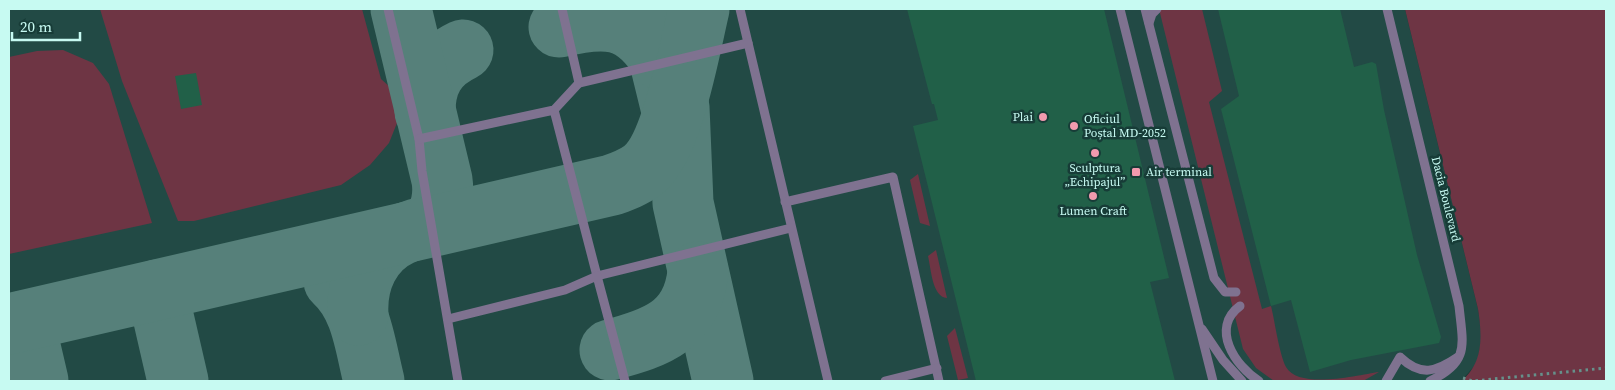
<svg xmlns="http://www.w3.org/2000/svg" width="1615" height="390" font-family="'Source Serif 4',serif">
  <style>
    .built { fill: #224a45 }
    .green { fill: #6e3544 }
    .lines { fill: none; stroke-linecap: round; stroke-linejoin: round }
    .taxiway { stroke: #56807a; stroke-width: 61 }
    .building { fill: #216048 }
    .path { stroke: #66918b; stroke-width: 3; stroke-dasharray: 2.5 4; stroke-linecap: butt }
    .lane { stroke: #7f7290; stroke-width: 9 }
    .poi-dot { fill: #f29aae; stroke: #173c37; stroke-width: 2 }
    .labels { text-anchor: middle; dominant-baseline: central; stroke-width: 5; stroke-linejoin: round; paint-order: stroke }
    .poi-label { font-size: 12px; fill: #c7faf2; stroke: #173c37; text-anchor: start }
    .street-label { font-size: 12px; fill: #c7faf2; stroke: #173c37 }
  </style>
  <rect width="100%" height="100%" fill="#173c37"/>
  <!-- built -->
  <path class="built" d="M9,9H1405L1478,309L1482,337L1477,363L1461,381H9Z"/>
  <!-- green -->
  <g class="green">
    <path d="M100,9H362L381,79L401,97L403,108L389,143L370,165L341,185L194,221H178L122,81Z"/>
    <path d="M1159,9H1202L1222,91L1209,102L1262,309L1271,306C1275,322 1279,353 1286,367C1299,390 1358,375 1379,372L1363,381H1274L1256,368L1243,349Z"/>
    <path d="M1405,9H1606V381H1461C1484,363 1482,335 1478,309Z"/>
    <path d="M63,50L93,63L109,84L152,223L9,254V57L37,51Z"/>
    <path d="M918,174L930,226L920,223L910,180Z"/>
    <path d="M936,250L947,298C932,297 931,268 928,256Z"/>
    <path d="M955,328L968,378L958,380L947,336Z"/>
  </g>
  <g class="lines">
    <!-- taxiway -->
    <g class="taxiway">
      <path d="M647,9L671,107"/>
      <path d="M559,27C606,16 632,16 660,59"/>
      <path d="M679,107L683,203L723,381"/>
      <path d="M425,112C425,82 436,63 463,50"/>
      <path d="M334,281C362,306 365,346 374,381"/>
      <path d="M157,290L178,381"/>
      <path d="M358,315C356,282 370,249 401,235C410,230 422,229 430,223C442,214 444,194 442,180L401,9"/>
      <path d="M24,321L38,381"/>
      <path d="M9,324L612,185C623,181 634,177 643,170C673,146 690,47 699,9"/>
      <path d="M610,350C656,338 692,326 698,272"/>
    </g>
  </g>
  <!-- building -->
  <g class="building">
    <path d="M907,9H1104L1169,278L1150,282L1175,381H976L913,126L938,120L934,104H932Z"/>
    <path d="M1218,9H1340L1354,67L1372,62L1376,64L1384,110L1417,255L1441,337L1439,343L1351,360L1310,372L1291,300L1271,306L1221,109L1239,96Z"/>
    <path d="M196,73L202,105L181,109L175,76Z"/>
  </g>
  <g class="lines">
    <!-- path -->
    <path class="path" d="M1463,378L1473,381L1606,368"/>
    <!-- lane -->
    <g class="lane">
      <path d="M388,9L419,139L422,171L458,381"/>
      <path d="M562,9L579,83"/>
      <path d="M740,9L828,381"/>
      <path d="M1120,9L1213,381"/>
      <path d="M1145,9L1214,278L1225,292H1236"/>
      <path d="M1387,9L1459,306C1463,345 1470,362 1430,381"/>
      <path d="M1149,23L1152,14L1157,9"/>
      <path d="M554,110L597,276L791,228"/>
      <path d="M419,139L554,110L579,83L748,43"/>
      <path d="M785,202L893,177L939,381"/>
      <path d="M1240,306C1210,328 1235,366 1259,381"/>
      <path d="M448,319L565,290L597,276L625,381"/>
      <path d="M1202,329L1223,360L1242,381"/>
      <path d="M885,381L937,368"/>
      <path d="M1386,381L1400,357C1421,377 1436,372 1458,357"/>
    </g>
  </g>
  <!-- markers -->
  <g class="poi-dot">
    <circle cx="1043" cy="117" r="5"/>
    <circle cx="1074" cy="126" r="5"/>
    <circle cx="1095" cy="153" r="5"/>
    <rect x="1131" y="167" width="10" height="10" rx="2.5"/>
    <circle cx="1093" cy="196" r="5"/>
  </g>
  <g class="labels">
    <!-- poi labels -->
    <g class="poi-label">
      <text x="1033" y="117" text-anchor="end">Plai</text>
      <text x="1084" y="119">Oficiul<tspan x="1084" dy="14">Poștal MD-2052</tspan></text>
      <text x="1095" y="168" text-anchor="middle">Sculptura<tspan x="1095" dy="14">„Echipajul”</tspan></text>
      <text x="1146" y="172">Air terminal</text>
      <text x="1093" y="211" text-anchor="middle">Lumen Craft</text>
    </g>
    <!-- street labels -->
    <g class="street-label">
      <text transform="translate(1446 199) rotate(76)">Dacia Boulevard</text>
    </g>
  </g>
  <!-- border -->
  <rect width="1615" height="390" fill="none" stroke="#c7faf2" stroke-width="20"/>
  <!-- scale -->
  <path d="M12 32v8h68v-8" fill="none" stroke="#c7faf2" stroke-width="2.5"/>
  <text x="20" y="32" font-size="15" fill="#c7faf2" stroke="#173c37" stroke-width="4" paint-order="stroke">20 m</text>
</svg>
